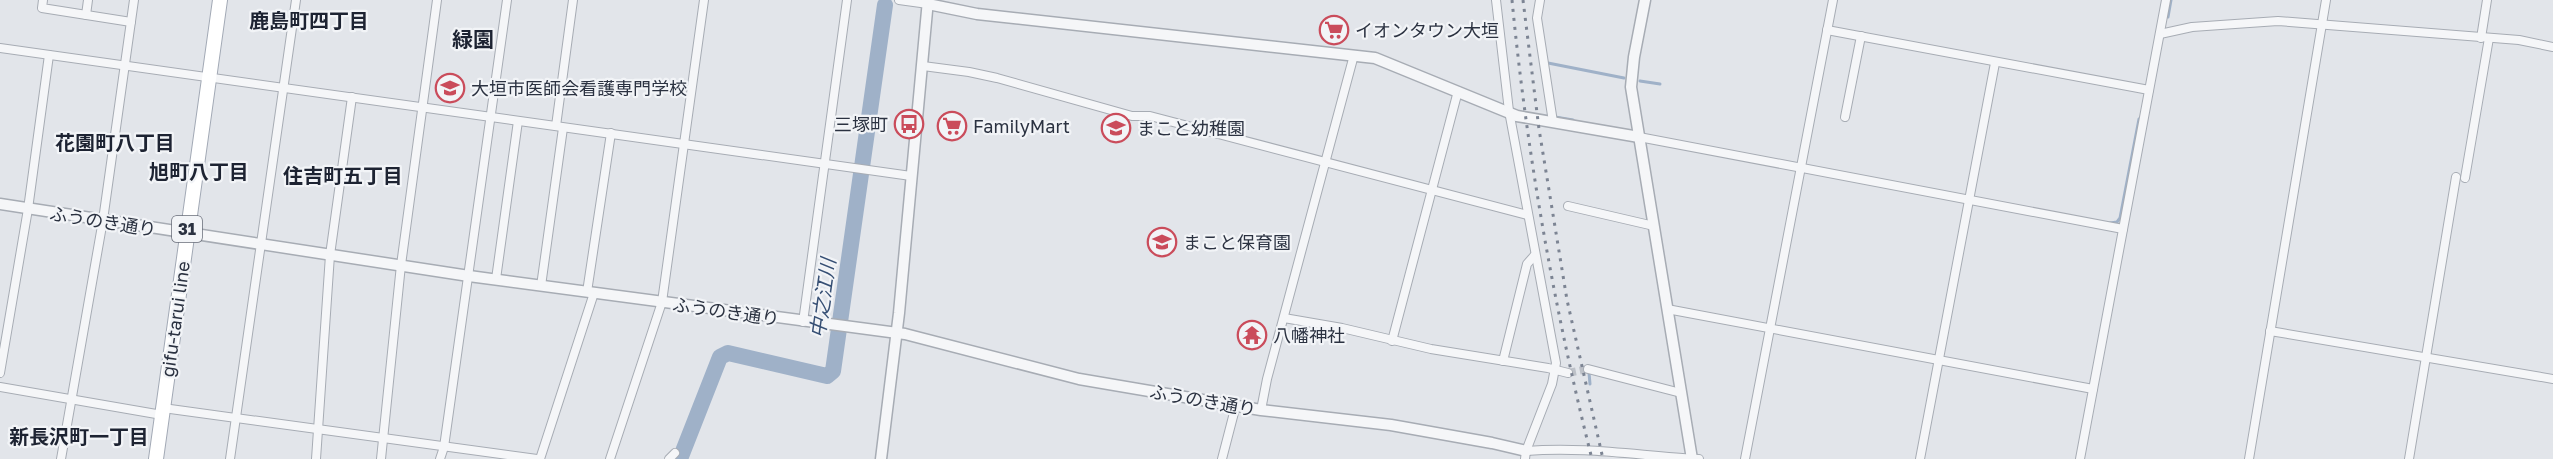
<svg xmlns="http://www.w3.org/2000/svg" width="2553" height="459" font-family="'Golos Text','Noto Sans JP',sans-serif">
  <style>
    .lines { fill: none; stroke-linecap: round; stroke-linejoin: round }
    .stream { stroke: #9fb1c8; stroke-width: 3 }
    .river { stroke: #9fb1c8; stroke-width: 16 }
    .minor-tunnel { stroke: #bdc1c8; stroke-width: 8; stroke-dasharray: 8 4; stroke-linecap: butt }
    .minor-casing { stroke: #a7acb4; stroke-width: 10 }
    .tertiary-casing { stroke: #a7acb4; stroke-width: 13 }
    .primary-casing { stroke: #a2a9b5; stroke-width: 16 }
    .minor { stroke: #f5f6f8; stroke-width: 8 }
    .tertiary { stroke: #f5f6f8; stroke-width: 10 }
    .primary { stroke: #fff; stroke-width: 14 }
    .rail { stroke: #7c8493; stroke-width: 3; stroke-dasharray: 3 6; stroke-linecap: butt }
    .labels { text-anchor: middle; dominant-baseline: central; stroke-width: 4.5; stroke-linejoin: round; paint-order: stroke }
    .shield { fill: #f2f4f7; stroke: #676c78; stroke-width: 1.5 }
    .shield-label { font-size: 16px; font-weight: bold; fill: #2b3241 }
    .poi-label { font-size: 18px; fill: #2b3241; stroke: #f2f4f7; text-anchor: start }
    .street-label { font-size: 18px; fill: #2b3241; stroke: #f2f4f7 }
    .neighbourhood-label { font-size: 20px; font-weight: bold; fill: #1d2332; stroke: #f2f4f7 }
    .water-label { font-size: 20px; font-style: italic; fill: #364f74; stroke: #f2f4f7 }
    .quarter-label { font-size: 21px; font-weight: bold; fill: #1d2332; stroke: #f2f4f7 }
  </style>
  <rect width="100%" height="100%" fill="#e2e5ea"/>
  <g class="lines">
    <!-- stream -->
    <g class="stream">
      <path d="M2168,17L2171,0"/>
      <path d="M1548,63L1624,78"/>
      <path d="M1640,81L1660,84"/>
      <path d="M1555,117L1573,120"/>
      <path d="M2110,223L2117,222L2120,218L2139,119"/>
      <path d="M1589,373L1590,384"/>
    </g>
    <!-- river -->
    <path class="river" d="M680,459L720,357L728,353L827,376L833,371L885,5"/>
    <!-- minor-tunnel -->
    <path class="minor-tunnel" d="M1568,373L1588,369"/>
    <!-- minor casing -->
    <g class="minor-casing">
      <g id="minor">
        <path d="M43,0L42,8L131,22"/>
        <path d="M899,0L928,4"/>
        <path d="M1496,0L1509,111L1556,363L1552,384L1526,451L1525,459"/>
        <path d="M1540,0L1537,18L1553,122"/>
        <path d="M86,15L88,0"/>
        <path d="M1827,30L2149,90"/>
        <path d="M2160,34L2192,27L2278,21L2519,40L2553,47"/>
        <path d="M2481,38L2487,0"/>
        <path d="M0,48L911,176"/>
        <path d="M923,66L969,72L997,78L1132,116H1150L1527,215"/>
        <path d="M1845,117L1861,36"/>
        <path d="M556,126L573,0"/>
        <path d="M1639,137L2123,229"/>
        <path d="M2465,178L2489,38"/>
        <path d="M1568,206L1654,226"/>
        <path d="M496,279L518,121"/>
        <path d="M541,286L563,128"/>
        <path d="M587,292L611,133"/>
        <path d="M1667,309L2093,389"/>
        <path d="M1284,318L1342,328L1431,349L1548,368L1568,373"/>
        <path d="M803,322L847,0"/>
        <path d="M2270,331L2553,379"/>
        <path d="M1392,341L1458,91"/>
        <path d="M1503,361L1527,264L1534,256"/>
        <path d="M1588,369L1681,393"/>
        <path d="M0,373L28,209L49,55"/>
        <path d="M0,387L162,415"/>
        <path d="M163,408L537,459"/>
        <path d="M1261,410L1267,379L1354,55"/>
        <path d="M1526,451C1584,446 1641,456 1699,459"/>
        <path d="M61,459L103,220L134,0"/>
        <path d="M230,459L296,0"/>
        <path d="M316,459L330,255L352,97"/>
        <path d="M381,459L401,265L437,0"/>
        <path d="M440,459L444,447L507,0"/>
        <path d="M540,459L594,293"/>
        <path d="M610,459L662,302L704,0"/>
        <path d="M669,459L675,453"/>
        <path d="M1222,459L1236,405"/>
        <path d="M1745,459L1833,0"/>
        <path d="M1920,459L1995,63"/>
        <path d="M2080,459L2166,0"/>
        <path d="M2249,459L2326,0"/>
        <path d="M2409,459L2456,177"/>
      </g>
    </g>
    <!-- tertiary casing -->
    <g class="tertiary-casing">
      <g id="tertiary">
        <path d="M1645,0L1634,57L1631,87L1692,459"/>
        <path d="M928,4L977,14L1375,58L1517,116L1639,137"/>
        <path d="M0,204L469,276L905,334L1079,379L1261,410L1391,425L1492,443L1526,451"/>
        <path d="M881,459L899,313L928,0"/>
      </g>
    </g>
    <!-- primary casing -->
    <g class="primary-casing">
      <path id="primary" d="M156,459L220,0"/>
    </g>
    <!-- minor -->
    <use href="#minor" class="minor"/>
    <!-- tertiary -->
    <use href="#tertiary" class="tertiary"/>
    <!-- primary -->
    <use href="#primary" class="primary"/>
    <!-- rail -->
    <g class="rail">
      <path d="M1512,0C1527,154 1554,309 1592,459"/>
      <path d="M1523,0L1539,129L1567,300L1603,459"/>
    </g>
  </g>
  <!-- icons -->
  <defs>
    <g id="supermarket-ring" transform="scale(1.5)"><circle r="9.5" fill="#f2f4f7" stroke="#ca4c5b" stroke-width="1.5"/><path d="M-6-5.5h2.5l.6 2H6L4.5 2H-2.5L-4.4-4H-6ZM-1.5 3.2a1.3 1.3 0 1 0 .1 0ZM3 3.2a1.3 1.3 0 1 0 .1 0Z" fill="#ca4c5b"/></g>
    <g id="school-ring" transform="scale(1.5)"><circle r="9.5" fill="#f2f4f7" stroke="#ca4c5b" stroke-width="1.5"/><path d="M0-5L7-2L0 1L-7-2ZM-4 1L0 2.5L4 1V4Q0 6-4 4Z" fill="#ca4c5b"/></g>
    <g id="bus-ring" transform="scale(1.5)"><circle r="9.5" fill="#f2f4f7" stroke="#ca4c5b" stroke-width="1.5"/><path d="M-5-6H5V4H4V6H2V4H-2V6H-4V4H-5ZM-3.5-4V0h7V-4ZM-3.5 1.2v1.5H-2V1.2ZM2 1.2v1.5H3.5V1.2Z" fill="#ca4c5b"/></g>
    <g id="temple-ring" transform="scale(1.5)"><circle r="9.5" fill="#f2f4f7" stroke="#ca4c5b" stroke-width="1.5"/><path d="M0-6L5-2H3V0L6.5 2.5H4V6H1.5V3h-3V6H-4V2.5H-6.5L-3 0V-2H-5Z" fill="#ca4c5b"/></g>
  </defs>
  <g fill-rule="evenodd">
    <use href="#supermarket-ring" x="1334" y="30"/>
    <use href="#school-ring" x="450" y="88"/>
    <use href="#bus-ring" x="909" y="124"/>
    <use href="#supermarket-ring" x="952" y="126"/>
    <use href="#school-ring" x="1116" y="128"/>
    <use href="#school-ring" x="1162" y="242"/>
    <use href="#temple-ring" x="1252" y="335"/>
  </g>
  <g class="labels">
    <!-- shield labels -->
    <rect class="shield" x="172" y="216" width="30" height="26" rx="4.5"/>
    <g class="shield-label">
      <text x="187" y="229">31</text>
    </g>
    <!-- poi labels -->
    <g class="poi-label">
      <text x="1355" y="30">イオンタウン大垣</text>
      <text x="471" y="88">大垣市医師会看護専門学校</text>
      <text x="888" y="124" text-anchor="end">三塚町</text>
      <text x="973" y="126">FamilyMart</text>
      <text x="1137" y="128">まこと幼稚園</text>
      <text x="1183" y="242">まこと保育園</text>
      <text x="1273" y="335">八幡神社</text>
    </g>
    <!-- street labels -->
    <g class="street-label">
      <text transform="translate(103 221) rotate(9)">ふうのき通り</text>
      <text transform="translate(726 311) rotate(8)">ふうのき通り</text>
      <text transform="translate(175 319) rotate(-82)">gifu-tarui line</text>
      <text transform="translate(1203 400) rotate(10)">ふうのき通り</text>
    </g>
    <!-- neighbourhood labels -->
    <g class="neighbourhood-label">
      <text x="309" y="20">鹿島町四丁目</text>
      <text x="115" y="142">花園町八丁目</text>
      <text x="199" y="171">旭町八丁目</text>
      <text x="343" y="175">住吉町五丁目</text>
      <text x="79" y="436">新長沢町一丁目</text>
    </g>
    <!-- water labels -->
    <g class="water-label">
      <text transform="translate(822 298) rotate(-82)">中之江川</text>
    </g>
    <!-- quarter labels -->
    <g class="quarter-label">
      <text x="473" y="39">緑園</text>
    </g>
  </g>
</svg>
